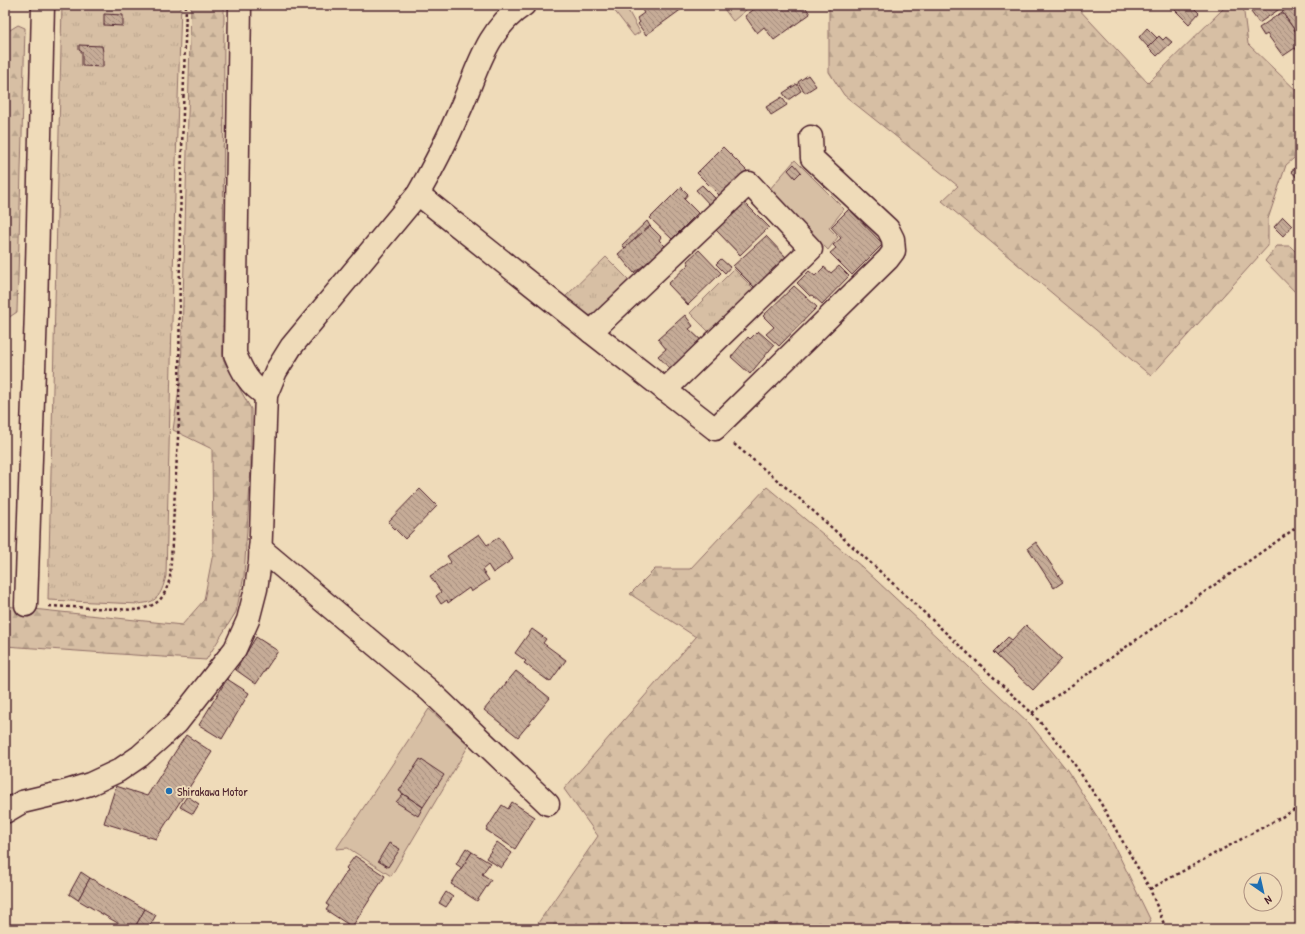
<svg xmlns="http://www.w3.org/2000/svg" width="1305" height="934" font-family="'Patrick Hand',sans-serif">
  <style>
    .grass { fill: url(#grass-tufts); stroke: #906f68 }
    .forest { fill: url(#forest-firs); stroke: #906f68 }
    .green { fill: #d7bfa4; stroke: #906f68 }
    .building { fill: url(#building-back-hatch); stroke: #4a1f2b }
    .lines { fill: none; stroke-linecap: round; stroke-linejoin: round }
    .minor-casing { stroke: #4a1f2b; stroke-width: 25 }
    .path { stroke: #4a1f2b; stroke-width: 2.5; stroke-dasharray: 3 3; stroke-linecap: butt }
    .minor { stroke: #efdbb9; stroke-width: 22 }
    .poi-dot { fill: #1f6fb2; stroke: #efdbb9; stroke-width: 1.5 }
    .labels { text-anchor: middle; dominant-baseline: central; stroke-width: 4; stroke-linejoin: round; paint-order: stroke }
    .poi-label { font-size: 12px; fill: #4a1f2b; stroke: #efdbb9; text-anchor: start }
  </style>
  <defs>
    <pattern id="grass-tufts" width="24" height="20" patternUnits="userSpaceOnUse"><rect width="24" height="20" fill="#d7bfa4"/><path d="M3 7l-1-3M5 7V3M7 7l1-3M15 17l-1-3M17 17v-4M19 17l1-3" fill="none" stroke="#baa48d"/></pattern>
    <pattern id="forest-firs" width="22" height="20" patternUnits="userSpaceOnUse"><rect width="22" height="20" fill="#d7bfa4"/><path d="M5 1l3.5 6h-7zM16 11l3.5 6h-7z" fill="#baa48d"/></pattern>
    <pattern id="building-back-hatch" width="6" height="6" patternUnits="userSpaceOnUse"><rect width="6" height="6" fill="#c6ac97"/><path d="M-1 5l2 2M0 0l6 6M5-1l2 2" fill="none" stroke="#a38b7b"/></pattern>
  </defs>
  <rect width="100%" height="100%" fill="#efdbb9"/>
  <filter id="ink" filterUnits="userSpaceOnUse"><feTurbulence type="fractalNoise" baseFrequency=".025" numOctaves="2"/><feDisplacementMap in="SourceGraphic" scale="8" xChannelSelector="R" yChannelSelector="G"/><feConvolveMatrix kernelMatrix="1 2 1 2 8 2 1 2 1" color-interpolation-filters="sRGB"/></filter>
  <g filter="url(#ink)">
    <!-- grass -->
    <g class="grass">
      <path d="M62,5H181L175,194L166,576C164,584 161,597 152,601C149,603 143,603 139,604L48,600Z"/>
      <path d="M606,257L632,283L598,314L588,316L565,297Z"/>
      <path d="M734,269L757,292L713,336L690,313Z"/>
    </g>
    <!-- forest -->
    <g class="forest">
      <path d="M191,5H224L223,359L251,409V468L244,576L236,612L206,660L5,646V606L182,625L204,600L213,553L212,449L173,430L181,375Z"/>
      <path d="M829,5H1075L1148,83L1227,5H1243L1248,44L1300,94V153L1286,165L1268,219V246L1151,376L942,201L958,186L844,95L829,72Z"/>
      <path d="M18,25L25,28L17,312L5,320V33Z"/>
      <path d="M1277,246H1290L1300,256V297L1265,261Z"/>
      <path d="M767,487L862,567L1030,724L1067,770L1109,835L1151,921L1140,929H534L598,836L564,789L696,637L630,594L655,569H690Z"/>
    </g>
    <!-- green -->
    <g class="green">
      <path d="M610,5H625L640,32L634,36Z"/>
      <path d="M721,5H752L733,21Z"/>
      <path d="M795,160L844,209L829,228L838,237L828,250L769,190Z"/>
      <path d="M429,709L469,745L391,876L348,848L336,849Z"/>
    </g>
    <!-- building -->
    <g class="building">
      <path d="M643,5H685L686,6L646,35L638,24L640,22L637,18L644,13L640,7Z"/>
      <path d="M760,5H804L810,14L774,40L764,27L757,33L745,16Z"/>
      <path d="M1170,5H1191L1199,13L1189,24Z"/>
      <path d="M1262,5H1292V6L1283,11L1281,8L1259,23L1251,12Z"/>
      <path d="M1297,5H1300V38L1282,12L1292,6L1293,7Z"/>
      <path d="M1282,12L1300,38V49L1297,51L1295,48L1283,56L1267,34L1264,36L1259,28Z"/>
      <path d="M104,14L123,15V26L104,25Z"/>
      <path d="M1147,28L1157,38L1148,47L1139,37Z"/>
      <path d="M1159,36L1163,40L1166,37L1172,42L1157,56L1148,47Z"/>
      <path d="M79,45L102,46L103,52V67L82,66V52L79,50Z"/>
      <path d="M808,75L816,86L805,93L798,82Z"/>
      <path d="M797,84L801,91L788,100L783,93Z"/>
      <path d="M782,97L787,105L771,115L766,107Z"/>
      <path d="M723,147L747,171L721,197L697,173Z"/>
      <path d="M794,164L801,172L795,178L788,170Z"/>
      <path d="M1300,165V181L1291,171Z"/>
      <path d="M702,185L716,199L710,205L696,190Z"/>
      <path d="M681,187L688,194L684,199L698,213L672,239L650,218Z"/>
      <path d="M744,202L769,227L740,255L716,230Z"/>
      <path d="M849,209L883,244L852,275L830,253L836,248L833,245L841,238L831,227Z"/>
      <path d="M1283,217L1292,226L1283,236L1274,227Z"/>
      <path d="M647,221L650,226L625,248L622,245Z"/>
      <path d="M650,226L661,237L659,240L666,247L646,266L644,265L634,273L618,254Z"/>
      <path d="M766,236L787,258L756,289L733,266Z"/>
      <path d="M699,250L721,273L688,305L668,284L689,264L687,261Z"/>
      <path d="M721,259L730,267L725,273L716,264Z"/>
      <path d="M839,266L849,276L822,304L812,295L810,296L797,283L809,271L815,276L824,267L831,273Z"/>
      <path d="M794,286L817,307L779,346L766,334L774,327L763,316Z"/>
      <path d="M685,315L693,326L689,329L703,342L671,370L658,356L666,349L658,339Z"/>
      <path d="M758,331L774,345L750,374L731,357L748,337L750,339Z"/>
      <path d="M420,489L437,506L405,539L388,522Z"/>
      <path d="M479,534L487,545L499,537L513,559L493,573L488,565L482,570L489,580L471,592L469,588L448,603L447,600L441,604L436,596L441,592L430,576L451,562L447,556Z"/>
      <path d="M1036,542L1063,582L1054,588L1028,548Z"/>
      <path d="M1026,625L1062,659L1033,690L997,656Z"/>
      <path d="M532,629L546,639L543,643L566,660L550,682L524,663L526,661L515,653Z"/>
      <path d="M256,637L278,651L256,684L236,670Z"/>
      <path d="M1008,637L1012,640L997,656L993,652Z"/>
      <path d="M516,671L550,698L518,737L484,710Z"/>
      <path d="M227,679L249,693L222,739L199,725Z"/>
      <path d="M186,735L212,752L156,839L104,823L116,786L147,796Z"/>
      <path d="M420,759L444,775L423,807L399,791Z"/>
      <path d="M403,794L423,807L418,816L396,802Z"/>
      <path d="M187,796L199,804L193,814L180,807Z"/>
      <path d="M512,802L535,817L515,849L486,830L502,805L508,809Z"/>
      <path d="M497,842L512,853L501,868L486,858Z"/>
      <path d="M389,843L400,849L388,867L378,861Z"/>
      <path d="M466,848L472,852L462,868L456,864Z"/>
      <path d="M472,852L490,863L482,874L491,880L477,901L451,884Z"/>
      <path d="M355,856L385,876L352,927L326,910L329,906L326,904L348,870L346,868Z"/>
      <path d="M81,872L90,878L78,900L69,894Z"/>
      <path d="M90,878L145,909L134,929H128L78,900Z"/>
      <path d="M446,892L453,897L446,907L439,903Z"/>
      <path d="M145,909L156,915L148,929H134Z"/>
    </g>
    <g class="lines">
      <!-- minor casing -->
      <g class="minor-casing">
        <g id="minor">
          <path d="M240,5L235,354C242,371 249,385 266,395"/>
          <path d="M418,194L591,332L715,429L888,259L894,251L893,239L888,229L812,158L811,137"/>
          <path d="M591,332L749,183L811,249L665,390"/>
          <path d="M260,548L430,691L548,804"/>
          <path d="M26,605L36,311L43,5"/>
          <path d="M5,812L22,802L64,792L90,784L118,771L140,756L177,723L235,649L248,620L256,589L260,561L266,395L276,371L291,347L418,194C433,168 447,140 459,112C477,73 485,30 524,5"/>
        </g>
      </g>
      <!-- path -->
      <g class="path">
        <path d="M734,444L801,500L873,565L1032,713L1064,749L1100,802L1150,889L1166,929"/>
        <path d="M49,606L137,610C159,605 164,599 170,578L179,420L180,221L186,5"/>
        <path d="M1032,713L1300,525"/>
        <path d="M1150,889L1300,807"/>
      </g>
      <!-- minor -->
      <use href="#minor" class="minor"/>
    </g>
  </g>
  <!-- markers -->
  <circle class="poi-dot" cx="169" cy="791" r="4"/>
  <g class="labels">
    <!-- poi labels -->
    <g class="poi-label">
      <text x="177" y="791">Shirakawa Motor</text>
    </g>
  </g>
  <!-- margin -->
  <rect width="1305" height="934" fill="none" stroke="#efdbb9" stroke-width="20"/>
  <rect x="10" y="10" width="1285" height="914" fill="none" stroke="#4a1f2b" stroke-width="1.5" filter="url(#ink)"/>
  <!-- north arrow -->
  <g transform="translate(1263 892) rotate(146)"><circle r="19" fill="#efdbb9" stroke="#ad9080"/>
  <path d="M0-3L7 15L0 10L-7 15Z" fill="#1f6fb2"/>
  <text y="-6" font-size="11" font-weight="bold" text-anchor="middle" fill="#4a1f2b">N</text>
  </g>
</svg>
